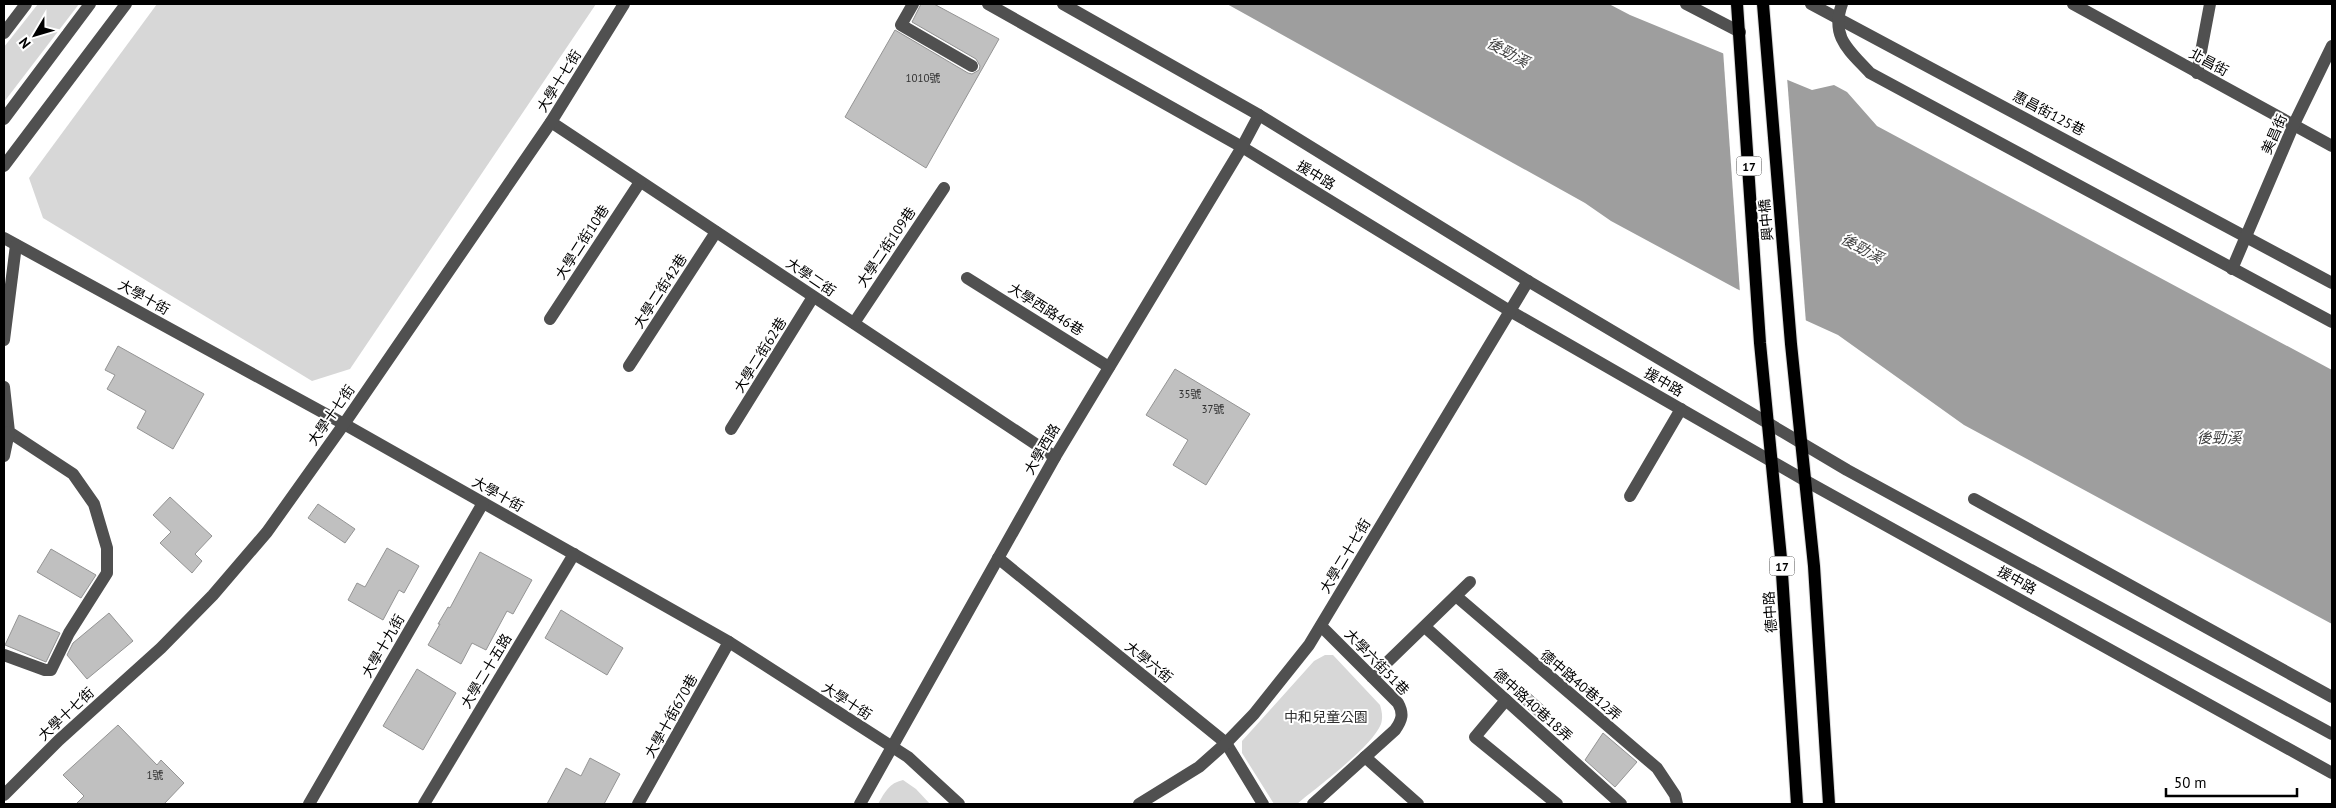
<svg xmlns="http://www.w3.org/2000/svg" width="2336" height="808" font-family="'PT Sans','Noto Sans TC',sans-serif">
  <style>
    .green { fill: #d7d7d7 }
    .water { fill: #9e9e9e }
    .pier { fill: #fff }
    .building { fill: #c0c0c0; stroke: #949494 }
    .lines { fill: none; stroke-linecap: round; stroke-linejoin: round }
    .major-casing { stroke: #dbdbdb; stroke-width: 14 }
    .minor { stroke: #505050; stroke-width: 12 }
    .major { stroke: #000; stroke-width: 12 }
    .labels { text-anchor: middle; dominant-baseline: central; stroke-width: 4; stroke-linejoin: round; paint-order: stroke }
    .number-label { font-size: 11px; fill: #303030 }
    .shield { fill: #fff; stroke: #4c4c4c; stroke-width: 1 }
    .shield-label { font-size: 12px; font-weight: bold; fill: #000 }
    .street-label { font-size: 14px; fill: #000; stroke: #fff }
    .park-label { font-size: 14px; fill: #2e2e2e; stroke: #fff }
    .water-label { font-size: 15px; font-style: italic; fill: #3f3f3f; stroke: #fff }
  </style>
  <rect width="100%" height="100%" fill="#fff"/>
  <!-- green -->
  <g class="green">
    <path d="M38,4H79L4,102V47Z"/>
    <path d="M157,4H596L350,369L312,381L43,218L29,178Z"/>
    <path d="M1325,655H1333L1380,705C1382,712 1383,717 1381,724C1372,747 1317,787 1297,804H1274L1242,753V741L1314,661Z"/>
    <path d="M903,780L916,789L930,804H878C885,792 889,783 903,780Z"/>
  </g>
  <!-- water -->
  <path class="water" d="M1227,4H1609L1630,15L1812,90L1834,85L1847,92L1877,126L2332,370V624L1964,425L1838,335L1737,289L1611,221L1585,203Z"/>
  <!-- pier -->
  <path class="pier" d="M1723,50L1787,77L1806,323L1740,293Z"/>
  <!-- building -->
  <g class="building">
    <path d="M921,4H934L999,39L926,168L845,117L895,30L968,73L972,74L979,70L980,66L976,59L912,22Z"/>
    <path d="M118,346L204,394L173,449L137,428L146,411L107,389L115,375L105,370Z"/>
    <path d="M1175,369L1250,414L1206,485L1173,465L1188,440L1146,415Z"/>
    <path d="M170,497L212,536L195,554L202,561L192,573L160,543L171,532L153,515Z"/>
    <path d="M318,504L355,529L345,543L308,518Z"/>
    <path d="M387,548L419,566L404,593L399,590L383,620L348,600L357,583L365,587Z"/>
    <path d="M51,549L96,575L81,598L37,572Z"/>
    <path d="M480,552L532,580L513,614L507,611L486,650L472,643L461,664L428,645L440,624H438L448,607L450,608Z"/>
    <path d="M561,610L623,648L607,675L545,638Z"/>
    <path d="M109,613L133,641L87,679L67,655L73,643Z"/>
    <path d="M19,615L60,633L46,662L5,645Z"/>
    <path d="M417,669L456,693L423,750L383,726Z"/>
    <path d="M1524,688L1545,707L1537,717L1516,698Z"/>
    <path d="M118,725L157,765L161,760L184,783L164,804H76L84,796L63,775Z"/>
    <path d="M1603,733L1637,762L1615,787L1585,760Z"/>
    <path d="M590,758L620,774L604,804H547L566,768L581,776Z"/>
  </g>
  <g class="lines">
    <!-- major casing -->
    <g class="major-casing">
      <g id="major">
        <path d="M1737,4L1760,343L1781,558L1797,804"/>
        <path d="M1763,4L1791,344L1814,566L1829,804"/>
      </g>
    </g>
    <!-- minor -->
    <g class="minor">
      <path d="M913,4L901,25L972,66"/>
      <path d="M988,4L1242,147L1510,311L1806,481L2332,773"/>
      <path d="M1063,4L1259,115L1528,281L1847,470L2332,734"/>
      <path d="M1686,4L1740,32"/>
      <path d="M1811,4L2332,283"/>
      <path d="M1842,4C1830,37 1849,50 1870,73L2332,322"/>
      <path d="M2073,4L2332,146"/>
      <path d="M4,33L26,4"/>
      <path d="M2197,73L2210,4"/>
      <path d="M4,119L90,4"/>
      <path d="M551,122L1055,457"/>
      <path d="M4,166L126,4"/>
      <path d="M4,238L344,424L729,642L908,757L959,804"/>
      <path d="M2232,269L2294,124L2332,46"/>
      <path d="M967,278L1109,367"/>
      <path d="M550,319L640,182"/>
      <path d="M854,323L944,188"/>
      <path d="M4,340L16,245"/>
      <path d="M629,366L716,232"/>
      <path d="M4,387L9,432L73,474L94,504L107,548V573L69,633L51,670H45L4,655"/>
      <path d="M731,429L813,297"/>
      <path d="M4,456L9,432"/>
      <path d="M1630,496L1681,409"/>
      <path d="M1974,499L2332,697"/>
      <path d="M998,558L1226,743L1263,804"/>
      <path d="M1456,596L1657,768L1675,795L1677,804"/>
      <path d="M1425,627L1621,804"/>
      <path d="M1372,677L1470,582"/>
      <path d="M1506,700L1475,737L1557,804"/>
      <path d="M1365,757L1418,804"/>
      <path d="M4,795L59,740L161,648L213,595L267,532L344,424L551,122L624,4"/>
      <path d="M309,804L483,503"/>
      <path d="M424,804L574,554"/>
      <path d="M638,804L729,642"/>
      <path d="M860,804L1055,457L1242,147L1259,115"/>
      <path d="M1139,804L1199,767L1226,743L1254,714L1309,645L1528,281"/>
      <path d="M1313,804L1395,730C1402,720 1404,714 1398,703L1321,626"/>
    </g>
    <!-- major -->
    <use href="#major" class="major"/>
  </g>
  <g class="labels">
    <!-- number labels -->
    <g class="number-label">
      <text x="923" y="78">1010號</text>
      <text x="1190" y="394">35號</text>
      <text x="1213" y="409">37號</text>
      <text x="155" y="775">1號</text>
    </g>
    <!-- shield labels -->
    <g class="shield">
      <rect x="1736.5" y="156.5" width="25" height="19" rx="4"/>
      <rect x="1769.5" y="556.5" width="25" height="19" rx="4"/>
    </g>
    <g class="shield-label">
      <text x="1749" y="166">17</text>
      <text x="1782" y="566">17</text>
    </g>
    <!-- street labels -->
    <g class="street-label">
      <text transform="translate(2209 62) rotate(28)">北昌街</text>
      <text transform="translate(559 81) rotate(-58)">大學十七街</text>
      <text transform="translate(2049 113) rotate(28)">惠昌街125巷</text>
      <text transform="translate(2274 134) rotate(-66)">美昌街</text>
      <text transform="translate(1316 175) rotate(31)">援中路</text>
      <text transform="translate(1766 220) rotate(-95)">興中橋</text>
      <text transform="translate(582 242) rotate(-57)">大學二街10巷</text>
      <text transform="translate(886 247) rotate(-56)">大學二街109巷</text>
      <text transform="translate(811 277) rotate(34)">大學二街</text>
      <text transform="translate(660 291) rotate(-57)">大學二街42巷</text>
      <text transform="translate(144 297) rotate(29)">大學十街</text>
      <text transform="translate(1046 309) rotate(32)">大學西路46巷</text>
      <text transform="translate(760 355) rotate(-58)">大學二街62巷</text>
      <text transform="translate(1664 382) rotate(30)">援中路</text>
      <text transform="translate(331 415) rotate(-55)">大學十七街</text>
      <text transform="translate(1042 449) rotate(-60)">大學西路</text>
      <text transform="translate(498 494) rotate(29)">大學十街</text>
      <text transform="translate(1345 556) rotate(-59)">大學二十七街</text>
      <text transform="translate(2017 580) rotate(29)">援中路</text>
      <text transform="translate(1770 612) rotate(-94)">德中路</text>
      <text transform="translate(383 646) rotate(-60)">大學十九街</text>
      <text transform="translate(1149 662) rotate(39)">大學六街</text>
      <text transform="translate(1377 662) rotate(46)">大學六街51巷</text>
      <text transform="translate(486 671) rotate(-59)">大學二十五路</text>
      <text transform="translate(1581 685) rotate(40)">德中路40巷12弄</text>
      <text transform="translate(847 701) rotate(33)">大學十街</text>
      <text transform="translate(1533 705) rotate(42)">德中路40巷18弄</text>
      <text transform="translate(66 714) rotate(-43)">大學十七街</text>
      <text transform="translate(671 716) rotate(-61)">大學十街670巷</text>
    </g>
    <!-- park labels -->
    <g class="park-label">
      <text x="1326" y="717">中和兒童公園</text>
    </g>
    <!-- water labels -->
    <g class="water-label">
      <text transform="translate(1508 52) rotate(29)">後勁溪</text>
      <text transform="translate(1862 248) rotate(29)">後勁溪</text>
      <text x="2219" y="437">後勁溪</text>
    </g>
  </g>
  <!-- border -->
  <rect width="2336" height="808" fill="none" stroke="#000000" stroke-width="10"/>
  <!-- north arrow -->
  <g transform="translate(35 35) rotate(232)" stroke="#ffffff" stroke-width="4" paint-order="stroke">
  <path d="M0-4L9 19L0 12L-9 19Z" fill="#000000"/>
  <text y="-8" font-size="14" font-weight="bold" text-anchor="middle" fill="#000000">N</text>
  </g>
  <!-- scale -->
  <path d="M2166 788v8h131v-8" fill="none" stroke="#000000" stroke-width="2.5"/>
  <text x="2174" y="788" font-size="15" fill="#000000" stroke="#ffffff" stroke-width="4" paint-order="stroke">50 m</text>
</svg>
